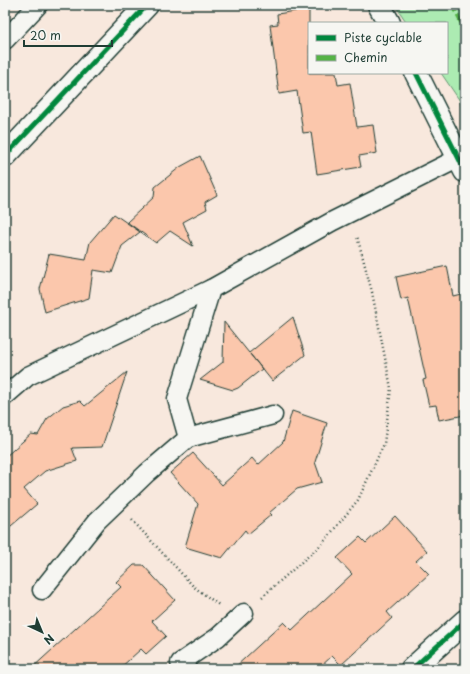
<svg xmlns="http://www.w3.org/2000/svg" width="470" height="674" font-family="'Playpen Sans',sans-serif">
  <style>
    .green { fill: #acebb2; stroke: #669473 }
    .building { fill: #fbc7ac; stroke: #1f3d34 }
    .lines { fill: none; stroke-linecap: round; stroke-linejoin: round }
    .lane-casing { stroke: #1f3d34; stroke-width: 21 }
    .street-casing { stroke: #1f3d34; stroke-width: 25 }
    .path { stroke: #1f3d34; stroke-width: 2.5; stroke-dasharray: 1 3; stroke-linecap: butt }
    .lane { stroke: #f6f6f2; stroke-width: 18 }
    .street { stroke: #f6f6f2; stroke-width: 22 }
    .quiet { stroke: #55b346; stroke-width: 4; stroke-dasharray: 8 4; stroke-linecap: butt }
    .cycleway-casing { stroke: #f6f6f2; stroke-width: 8 }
    .cycleway { stroke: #00873e; stroke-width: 5 }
  </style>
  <rect width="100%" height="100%" fill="#f8e8dd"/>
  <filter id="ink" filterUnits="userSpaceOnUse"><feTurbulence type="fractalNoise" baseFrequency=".025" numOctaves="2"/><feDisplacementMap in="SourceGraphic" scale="8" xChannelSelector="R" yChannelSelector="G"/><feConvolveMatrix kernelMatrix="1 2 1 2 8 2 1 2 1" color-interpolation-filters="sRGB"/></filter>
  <g filter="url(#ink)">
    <!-- green -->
    <path class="green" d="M395,5H465V122L460,101L441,73H447V23H407Z"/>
    <!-- building -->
    <g class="building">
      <path d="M309,9V73H336L338,85L350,83L357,127L373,125L377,153L359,156L361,167L317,174L311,132L303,133L297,91L279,94L270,25L278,24L277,14Z"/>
      <path d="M200,156L217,195L205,202L207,209L183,222L193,246L170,231L156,243L127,222L154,197L155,187L180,167Z"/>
      <path d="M114,214L140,232L122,246L112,273L93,270L89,298L45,312L40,289L49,254L86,260L90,242Z"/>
      <path d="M447,266L453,296L465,293V415L439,420L436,405L429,406L423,380L426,379L408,298L401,300L396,277Z"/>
      <path d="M293,317L305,355L272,381L250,354L262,369L238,388L233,390L200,380L223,362L224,322L249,353Z"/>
      <path d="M127,372L102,447L72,448L77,461L45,471L24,489L37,504L5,531V457L31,434L38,435L47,419L63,406L80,401L85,406Z"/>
      <path d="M292,411L327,423L315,462L322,482L297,489L269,513L271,515L248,534L245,530L222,558L185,547L198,504L170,473L193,453L222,485L252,458L258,465L283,442Z"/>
      <path d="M395,516L427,551L416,561L429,574L387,612L392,618L341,665L332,656L318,669H233L284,622L292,630L352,574L337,558L360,537L366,543Z"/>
      <path d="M134,565H143L175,600L152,621L166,636L146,654L141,649L119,669H31L121,587L116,582Z"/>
    </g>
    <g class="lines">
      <!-- lane casing -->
      <g class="lane-casing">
        <g id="lane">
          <path d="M5,40L38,5"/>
          <path d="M5,396L28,376L211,289"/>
          <path d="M188,438L177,399L203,315L211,289L333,221L459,158"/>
          <path d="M42,590L97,521L147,473L188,438L273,415"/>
          <path d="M187,669L180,663L218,637L244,613"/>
        </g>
      </g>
      <!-- street casing -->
      <g class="street-casing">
        <g id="street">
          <path d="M379,5L389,23"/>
          <path d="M416,73L465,171"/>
          <path d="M5,156L147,5"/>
          <path d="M412,669L465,621"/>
        </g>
      </g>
      <!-- path -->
      <g class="path">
        <path d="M132,520L194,587L219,605"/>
        <path d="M262,597L322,544L358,500L384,444L391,388L372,292L357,236"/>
      </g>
      <!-- lane -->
      <use href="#lane" class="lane"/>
      <!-- street -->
      <use href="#street" class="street"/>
      <!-- quiet -->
      <path class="quiet" d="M452,5L465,30"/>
      <!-- cycleway casing -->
      <g class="cycleway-casing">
        <g id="cycleway">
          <path d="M416,73L465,171"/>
          <path d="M5,156L147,5"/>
          <path d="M412,669L465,621"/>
        </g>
      </g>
      <!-- cycleway -->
      <use href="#cycleway" class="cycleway"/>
    </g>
  </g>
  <!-- margin -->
  <rect width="470" height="674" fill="none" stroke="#f6f6f2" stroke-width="20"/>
  <rect x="10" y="10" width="450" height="654" fill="none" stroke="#1f3d34" stroke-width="1.5" filter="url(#ink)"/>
  <!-- legend -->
  <rect x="308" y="22" width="140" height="52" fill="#f6f6f2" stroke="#a0aca6"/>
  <rect x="316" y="35" width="20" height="6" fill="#00873e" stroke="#a0aca6"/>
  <text x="344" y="42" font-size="12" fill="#1f3d34">Piste cyclable</text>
  <rect x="316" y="55" width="20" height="6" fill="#55b346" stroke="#a0aca6"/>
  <text x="344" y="62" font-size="12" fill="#1f3d34">Chemin</text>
  <!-- north arrow -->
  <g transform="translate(42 632) rotate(136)" stroke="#f6f6f2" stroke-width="3" paint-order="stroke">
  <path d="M0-3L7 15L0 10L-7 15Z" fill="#1f3d34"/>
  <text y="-6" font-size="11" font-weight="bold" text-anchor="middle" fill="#1f3d34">N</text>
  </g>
  <!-- scale -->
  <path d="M24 40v6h88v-6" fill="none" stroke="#1f3d34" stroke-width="2"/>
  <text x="30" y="40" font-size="12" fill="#1f3d34" stroke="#f6f6f2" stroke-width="3" paint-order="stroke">20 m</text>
</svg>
